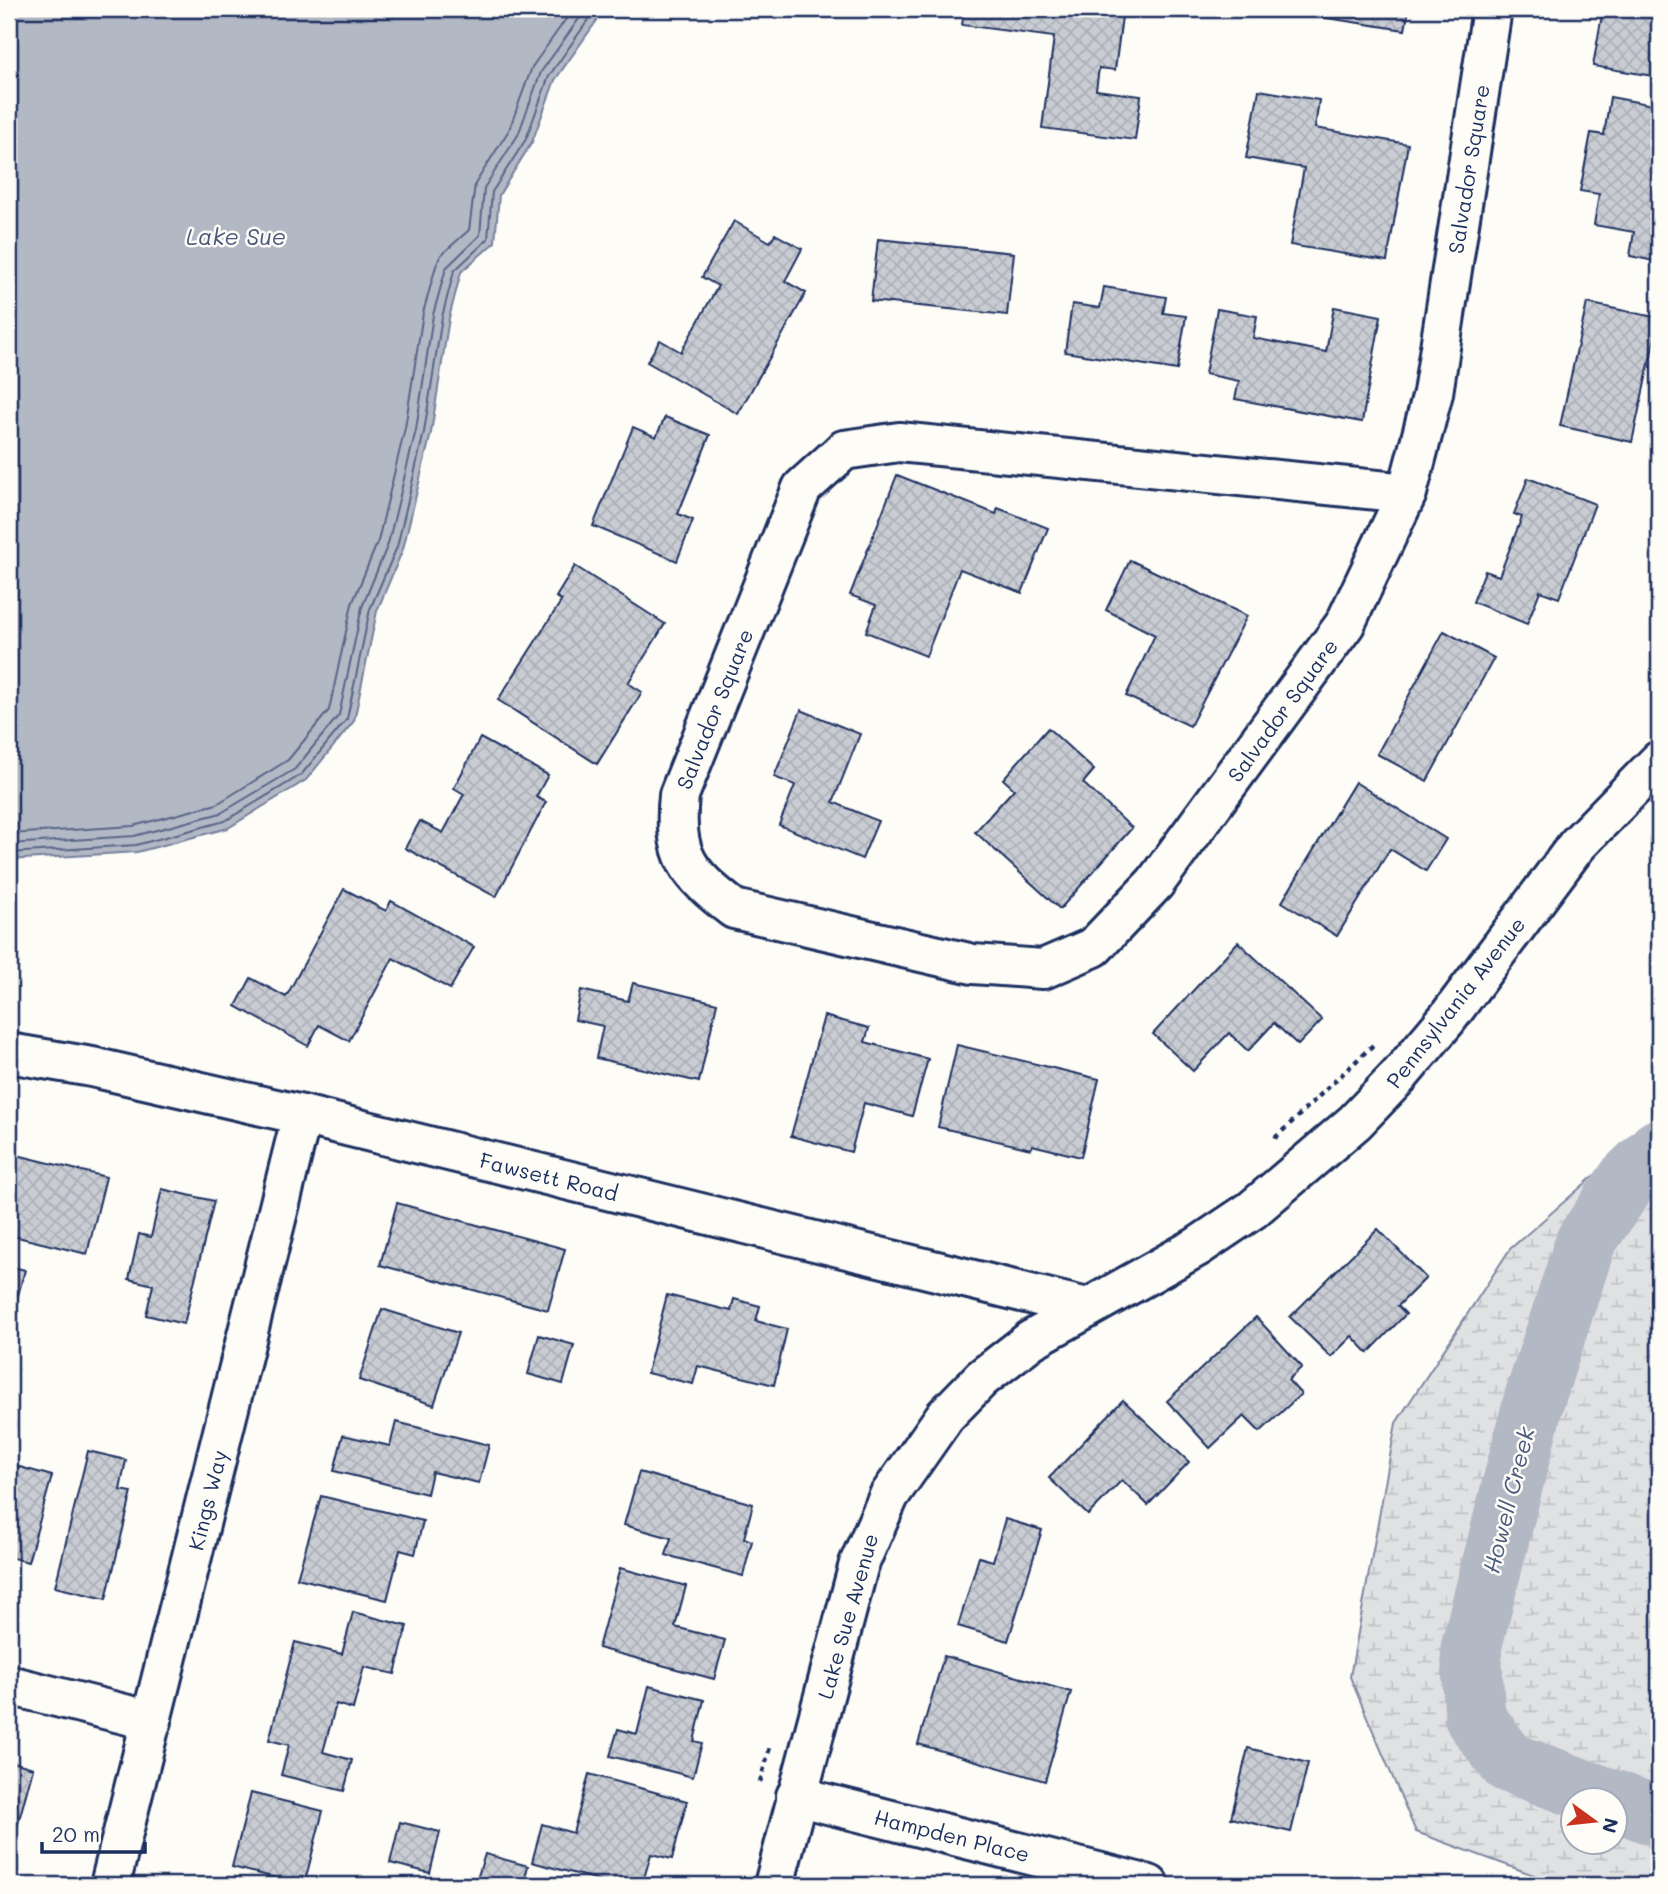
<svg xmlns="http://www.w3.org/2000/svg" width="1668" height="1894" font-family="Mali,sans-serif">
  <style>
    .wetland { fill: url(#wetland-marsh); stroke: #7e88a0; stroke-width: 2; fill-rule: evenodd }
    .water { fill: #b3b8c5; stroke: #76819c; stroke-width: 2 }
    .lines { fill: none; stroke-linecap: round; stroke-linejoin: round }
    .shore { stroke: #586687; stroke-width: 2 }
    .river { stroke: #b3b8c5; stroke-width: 61 }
    .building { fill: url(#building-cross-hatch); stroke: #1b2f5e; stroke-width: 2 }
    .minor-casing { stroke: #1b2f5e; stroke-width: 44 }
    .tertiary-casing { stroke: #1b2f5e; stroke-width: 44 }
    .path { stroke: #1b2f5e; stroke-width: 4.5; stroke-dasharray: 5 5; stroke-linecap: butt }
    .minor { stroke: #fdfcf7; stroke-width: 38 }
    .tertiary { stroke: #fdfcf7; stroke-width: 38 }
    .labels { text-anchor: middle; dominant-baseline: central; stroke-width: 5; stroke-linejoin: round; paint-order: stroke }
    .street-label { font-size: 21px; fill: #1b2f5e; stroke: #fdfcf7 }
    .water-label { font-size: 23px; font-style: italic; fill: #49587d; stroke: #fdfcf7 }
  </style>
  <defs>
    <pattern id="wetland-marsh" width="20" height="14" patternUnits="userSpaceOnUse" patternTransform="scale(1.75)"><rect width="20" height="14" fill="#e0e1e3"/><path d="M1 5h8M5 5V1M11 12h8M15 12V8" fill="none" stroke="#c0c1c5"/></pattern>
    <pattern id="building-cross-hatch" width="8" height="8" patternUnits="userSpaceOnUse" patternTransform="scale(1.75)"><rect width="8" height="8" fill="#c9ccd3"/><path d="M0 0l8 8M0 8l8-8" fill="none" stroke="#acb0b8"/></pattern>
  </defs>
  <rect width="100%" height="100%" fill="#fdfcf7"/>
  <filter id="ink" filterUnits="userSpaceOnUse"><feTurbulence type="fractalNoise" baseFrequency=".0143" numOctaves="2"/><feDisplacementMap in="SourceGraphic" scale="14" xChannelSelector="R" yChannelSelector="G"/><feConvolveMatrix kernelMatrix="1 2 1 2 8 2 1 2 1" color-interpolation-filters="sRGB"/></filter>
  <g filter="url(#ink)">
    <!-- wetland -->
    <path class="wetland" d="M1659,1119V1885H1561L1416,1832L1350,1677L1396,1423L1510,1249ZM1574,1800H1616V1842H1574Z"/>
    <!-- water -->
    <path class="water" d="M9,9H605L555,80L532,142L499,195L495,242L461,272L449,318L431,433L403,549L377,611L354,721L306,780L228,828L137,852L9,860Z"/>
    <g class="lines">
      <!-- shore -->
      <g class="shore">
        <path d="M9,834L133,826L217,804L288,760L329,710L352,604L378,541L405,428L423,313L436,266L441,255L469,230L475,184L509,130L532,67L573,9"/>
        <path d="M9,844L134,836L221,813L295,769L339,715L362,607L388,544L416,430L433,315L446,268L480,235L484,188L518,135L541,72L586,9"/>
        <path d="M9,853L136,845L225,821L301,775L347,719L370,609L397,547L424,432L442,317L454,271L488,239L492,192L526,139L549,76L596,9"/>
      </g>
      <!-- river -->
      <g class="river">
        <path d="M1612,1800L1508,1762L1475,1718L1471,1648L1534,1400L1586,1241L1628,1179L1659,1149"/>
        <path d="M1616,1801L1659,1817"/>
      </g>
    </g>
    <!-- building -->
    <g class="building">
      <path d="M986,9H1123L1115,70L1099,68L1096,90L1141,96L1135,140L1042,128L1054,37L962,25L964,12L985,14Z"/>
      <path d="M1294,9H1409L1405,30L1294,13Z"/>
      <path d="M1603,9H1659V77L1593,66Z"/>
      <path d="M1259,90L1319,100L1315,128L1408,144L1387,261L1290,245L1304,168L1246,158Z"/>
      <path d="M1610,97L1659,106V174L1655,200L1659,201V262L1630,256L1634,232L1594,225L1599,194L1580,191L1591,133L1604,135Z"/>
      <path d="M734,221L770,242L775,234L802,249L785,281L806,293L738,414L647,362L660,340L681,352L718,286L702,277Z"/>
      <path d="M878,239L1014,253L1007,315L871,301Z"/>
      <path d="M1104,287L1166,297L1163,313L1186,316L1177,370L1065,352L1072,304L1100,308Z"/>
      <path d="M1587,303L1659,318L1632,442L1560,426Z"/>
      <path d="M1334,307L1381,316L1362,422L1235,399L1239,381L1205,374L1217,309L1257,316L1253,338L1326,352Z"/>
      <path d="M665,417L710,435L678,514L693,520L677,561L593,526L633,427L656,437Z"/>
      <path d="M897,475L996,514L998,508L1048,528L1022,593L960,569L926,656L866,632L876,605L850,595Z"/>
      <path d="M1528,478L1595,504L1559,598L1540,591L1527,624L1473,602L1485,571L1499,576L1522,517L1514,514Z"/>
      <path d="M1130,560L1247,616L1190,726L1126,696L1155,635L1106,610Z"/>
      <path d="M575,566L665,624L628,683L642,692L597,764L498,700L562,600L556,597Z"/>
      <path d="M1444,631L1494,658L1427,781L1377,754Z"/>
      <path d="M801,710L860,734L833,802L878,821L862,859L779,825L795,785L774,777Z"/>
      <path d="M1048,728L1094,770L1083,783L1132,828L1060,909L975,832L1014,789L1003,779Z"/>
      <path d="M480,738L548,775L536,797L546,802L496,897L405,848L420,821L443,833L464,794L454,788Z"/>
      <path d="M1355,782L1446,839L1426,871L1390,849L1337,936L1282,902Z"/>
      <path d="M344,889L386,911L391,901L474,947L450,989L393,958L349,1041L319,1025L308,1046L236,1006L251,978L286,997Z"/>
      <path d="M1238,942L1322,1020L1298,1045L1274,1023L1248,1051L1229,1033L1193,1071L1153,1034Z"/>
      <path d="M633,983L717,1003L699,1082L596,1058L603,1026L575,1020L581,990L628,1001Z"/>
      <path d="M824,1016L869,1028L865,1042L928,1059L912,1116L864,1103L851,1152L791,1136Z"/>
      <path d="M957,1045L1099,1079L1081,1157L1032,1145L1031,1149L938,1127Z"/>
      <path d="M9,1153L106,1177L87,1254L9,1235Z"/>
      <path d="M162,1189L214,1201L184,1324L146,1315L153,1285L129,1279L139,1234L151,1237Z"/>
      <path d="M397,1203L565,1249L548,1310L380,1265Z"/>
      <path d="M1378,1229L1426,1278L1398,1306L1406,1314L1368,1353L1352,1336L1331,1357L1290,1317Z"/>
      <path d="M9,1266L25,1270L12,1317L9,1316Z"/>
      <path d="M667,1295L731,1311L734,1299L760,1306L756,1321L787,1329L774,1385L698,1366L693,1384L647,1373Z"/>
      <path d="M382,1309L458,1333L434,1405L359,1380Z"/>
      <path d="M1256,1317L1302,1367L1288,1380L1301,1394L1260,1432L1244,1416L1210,1448L1167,1401Z"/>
      <path d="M539,1335L574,1345L563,1384L528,1374Z"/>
      <path d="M1123,1400L1189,1462L1148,1505L1122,1480L1088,1515L1049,1478Z"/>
      <path d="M396,1422L489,1445L479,1483L432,1472L427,1494L334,1471L343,1435L390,1446Z"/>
      <path d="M88,1451L126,1460L120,1490L132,1492L106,1599L55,1587Z"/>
      <path d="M9,1464L52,1476L28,1562L9,1557Z"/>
      <path d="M639,1472L753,1504L744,1538L752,1541L743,1576L666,1555L671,1538L624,1525Z"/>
      <path d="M321,1496L423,1521L415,1554L400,1550L387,1600L297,1578Z"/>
      <path d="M1005,1519L1042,1530L1008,1641L958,1626L979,1557L993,1561Z"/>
      <path d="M620,1568L686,1586L675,1627L725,1640L714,1679L598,1648Z"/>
      <path d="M353,1612L407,1626L395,1674L364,1667L353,1709L336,1704L323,1752L352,1760L344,1791L281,1775L289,1745L269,1740L295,1642L342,1654Z"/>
      <path d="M944,1656L1071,1692L1045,1781L918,1744Z"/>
      <path d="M649,1686L704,1700L694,1741L702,1743L693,1777L610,1756L618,1729L637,1734Z"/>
      <path d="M1248,1748L1308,1763L1291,1832L1231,1818Z"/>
      <path d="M9,1761L33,1768L9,1857Z"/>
      <path d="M589,1774L687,1801L672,1859L651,1854L642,1885H617L532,1862L542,1824L573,1833Z"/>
      <path d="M251,1793L323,1811L304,1885L232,1867Z"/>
      <path d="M400,1822L440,1832L430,1873L390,1863Z"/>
      <path d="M485,1854L528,1866L523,1885H498L477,1879Z"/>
    </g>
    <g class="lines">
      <!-- minor casing -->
      <g class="minor-casing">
        <g id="minor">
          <path d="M1407,493L899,442L844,450L802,488L679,795C673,856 687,873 734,909L973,964L1043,969L1094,947L1155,883L1345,624L1407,493L1433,393L1492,9"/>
          <path d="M9,1053L92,1067L302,1115L1087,1308"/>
          <path d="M9,1685L152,1721"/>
          <path d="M796,1796L1149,1885"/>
          <path d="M110,1885L302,1115"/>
        </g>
      </g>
      <!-- tertiary casing -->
      <g class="tertiary-casing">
        <path id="tertiary" d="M774,1885L859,1564L889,1496L945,1416L982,1378L1031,1340L1197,1247L1252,1210L1355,1122L1399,1076L1447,1019L1577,845L1659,761"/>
      </g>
      <!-- path -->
      <g class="path">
        <path d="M1275,1138L1373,1045"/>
        <path d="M760,1782L770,1747"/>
      </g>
      <!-- minor -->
      <use href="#minor" class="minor"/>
      <!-- tertiary -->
      <use href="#tertiary" class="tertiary"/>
    </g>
  </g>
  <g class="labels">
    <!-- street labels -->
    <g class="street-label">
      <text transform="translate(1468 169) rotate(-81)">Salvador Square</text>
      <text transform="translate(714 709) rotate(-68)">Salvador Square</text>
      <text transform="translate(1282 710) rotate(-54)">Salvador Square</text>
      <text transform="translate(1455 1002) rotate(-52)">Pennsylvania Avenue</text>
      <text transform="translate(549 1176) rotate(14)">Fawsett Road</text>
      <text transform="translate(207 1500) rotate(-76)">Kings Way</text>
      <text transform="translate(847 1616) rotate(-74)">Lake Sue Avenue</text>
      <text transform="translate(952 1835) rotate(14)">Hampden Place</text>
    </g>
    <!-- water labels -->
    <g class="water-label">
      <text x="236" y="236">Lake Sue</text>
      <text transform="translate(1508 1500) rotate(-76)">Howell Creek</text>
    </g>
  </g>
  <!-- margin -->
  <rect width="1668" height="1894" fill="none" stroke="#fdfcf7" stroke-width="35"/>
  <rect x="18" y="18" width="1633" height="1859" fill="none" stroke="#1b2f5e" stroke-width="2.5" filter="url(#ink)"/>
  <!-- north arrow -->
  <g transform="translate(1594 1821) rotate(105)"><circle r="33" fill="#fdfcf7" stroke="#a3aaba" stroke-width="2"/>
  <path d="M0-5L12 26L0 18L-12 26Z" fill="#c8321e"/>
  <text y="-10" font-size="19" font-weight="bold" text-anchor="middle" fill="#1b2f5e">N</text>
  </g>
  <!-- scale -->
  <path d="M42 1842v10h103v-10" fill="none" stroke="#1b2f5e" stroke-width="3.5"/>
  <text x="52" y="1842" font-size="21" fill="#1b2f5e" stroke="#fdfcf7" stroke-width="5" paint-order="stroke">20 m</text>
</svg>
